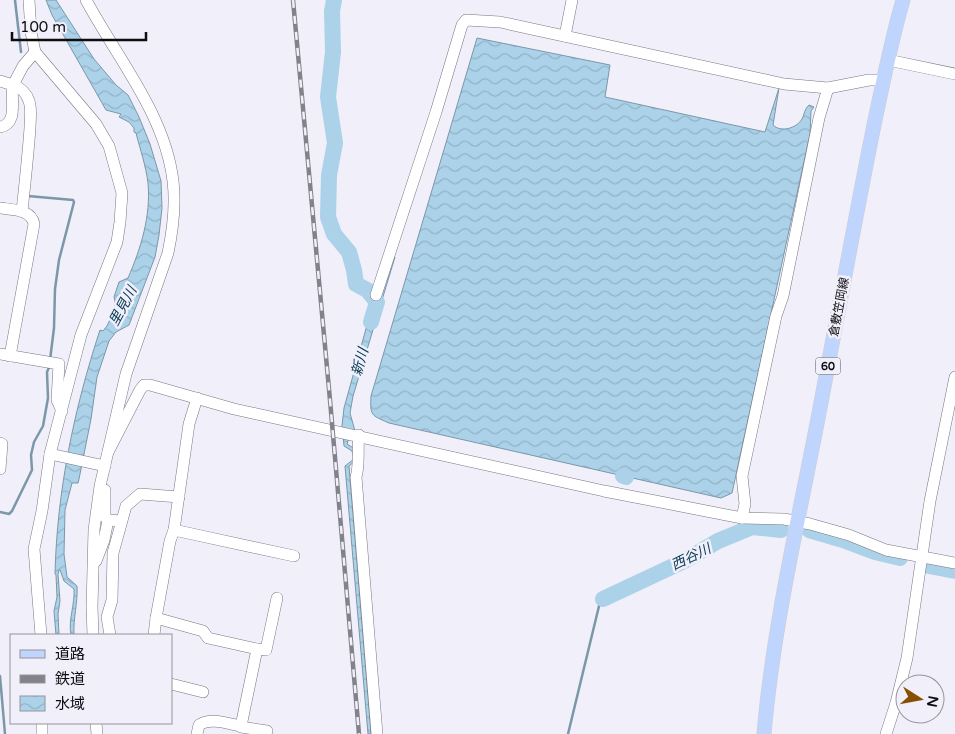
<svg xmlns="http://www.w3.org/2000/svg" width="955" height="734" font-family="'Varela Round','Noto Sans JP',sans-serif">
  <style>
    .water { fill: url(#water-waves); stroke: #7c97a8 }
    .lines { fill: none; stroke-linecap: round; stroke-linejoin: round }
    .stream { stroke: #7c97a8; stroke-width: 2.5 }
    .river { stroke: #abd2e9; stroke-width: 16 }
    .minor-casing { stroke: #777780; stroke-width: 12 }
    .major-casing { stroke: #cfcfcf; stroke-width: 15 }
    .minor { stroke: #fff; stroke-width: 11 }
    .major { stroke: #bfd5fd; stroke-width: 14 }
    .rail-casing { stroke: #828289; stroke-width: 4.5 }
    .rail { stroke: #f0effa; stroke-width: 2.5; stroke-dasharray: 8; stroke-linecap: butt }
    .labels { text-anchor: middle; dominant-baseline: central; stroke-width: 5; stroke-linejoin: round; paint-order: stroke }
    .shield { fill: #f0effa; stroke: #515156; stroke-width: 1 }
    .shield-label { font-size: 11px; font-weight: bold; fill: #0d0d10 }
    .street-label { font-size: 12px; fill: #0d0d10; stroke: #f0effa }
    .water-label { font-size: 14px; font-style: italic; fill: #063a52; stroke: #f0effa }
  </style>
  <defs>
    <pattern id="water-waves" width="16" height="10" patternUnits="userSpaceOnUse" patternTransform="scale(1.25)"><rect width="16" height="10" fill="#abd2e9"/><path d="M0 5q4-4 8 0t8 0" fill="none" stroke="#92b3c7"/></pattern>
  </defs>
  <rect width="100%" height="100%" fill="#f0effa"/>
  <!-- water -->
  <g class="water">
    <path d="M46,0H56L94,59L116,85L128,95L139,117L150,144L161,181L162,208L159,235L155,257L129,325L116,332L109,341L97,377L91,419L79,479L78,483H72L65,510L64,554L67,577L77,586C78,603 73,618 74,635H71C68,620 75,605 74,589L64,581L60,570H59L58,574L60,601L58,614L59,635H56L54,611L57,597L56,575L55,574C57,491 74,409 100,330L103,331L107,326L114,311L115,301L114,297L119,282L128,278C141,248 151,216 148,183C146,166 140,149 136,133L134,132V128L129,122L119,117L121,114L106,110L52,15Z"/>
    <path d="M477,38L610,65L605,97L765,132L779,88L773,125C781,133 797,128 802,119C805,113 804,110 809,105L814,107L811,111L810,134L732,493L721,498L389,423C371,415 370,416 371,396Z"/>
    <path d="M392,256L395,257L353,396L350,413L355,431L349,438L347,444L355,449V461L349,466L371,734H368L345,466L354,459L352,451L344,446L342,426L344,408L372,307L379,298Z"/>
  </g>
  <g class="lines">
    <!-- stream -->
    <g class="stream">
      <path d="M15,0L21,52"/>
      <path d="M28,196L73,200L74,202L59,260L55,289L54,328L50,360"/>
      <path d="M0,512L9,514L12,511L32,470L31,455L34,442L43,426L48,398L47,372L50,365"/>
      <path d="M0,676L5,734"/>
      <path d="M568,734L600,602L603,599"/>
    </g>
    <!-- river -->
    <g class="river">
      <path d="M334,0L332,11L333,52L328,97L335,143L329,175L328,217L334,234L349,252L354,270L356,284L367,290L377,302L371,322"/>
      <path d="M623,476L626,477"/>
      <path d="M809,530L843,540L875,552L900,558"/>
      <path d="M929,566L955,571"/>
      <path d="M603,599L684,561L718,541L752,527L781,530"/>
    </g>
    <!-- minor casing -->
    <g class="minor-casing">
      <g id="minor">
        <path d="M29,0L31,32L35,52L96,124L109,146L122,193L120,222L117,242L81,335L50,454L42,511L34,549L41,635"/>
        <path d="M86,0C117,58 165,114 173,181C176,206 173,229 168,253L126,374L100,486L94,530L92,607L93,635"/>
        <path d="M565,36L572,0"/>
        <path d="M888,60L955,74"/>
        <path d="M0,81L13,85C10,98 19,124 0,127"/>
        <path d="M0,208C13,210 31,209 34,224L10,356"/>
        <path d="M22,211C25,183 28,156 30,128C30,120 32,109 29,101C26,92 21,88 13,85L23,66L35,52"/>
        <path d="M376,295L436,112L462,25L466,20L500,22L784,84L828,88L869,80H884"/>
        <path d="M0,354L59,364L57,400L62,411"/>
        <path d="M197,398L189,424L174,530L170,541L156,618L203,631L208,638L257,649L241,726C229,724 210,717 199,725L197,734"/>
        <path d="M359,435C357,449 360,464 356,477L377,734"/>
        <path d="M0,443L2,444L0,469"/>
        <path d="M108,452L140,390L144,385H150L234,409L604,491L742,518L784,519L810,524L849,535L886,550L955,563"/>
        <path d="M50,454L105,466"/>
        <path d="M105,490V517L108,520L121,521"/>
        <path d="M742,518L745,504L742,476L776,316L783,296L819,118L828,88"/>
        <path d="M174,530L294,556"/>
        <path d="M96,561L104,540L108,520"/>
        <path d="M110,635L107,617L112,600L113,553L126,506L140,494L179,497"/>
        <path d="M154,635L156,618"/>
        <path d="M257,649L266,650L277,598"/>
        <path d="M171,684L203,692"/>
        <path d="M42,723V734"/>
        <path d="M96,723L97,734"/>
        <path d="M241,727L267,731"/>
        <path d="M886,734L896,703L907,658L930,501L955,377"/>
      </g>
    </g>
    <!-- major casing -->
    <g class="major-casing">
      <path id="major" d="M764,734C774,618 802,506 823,392C840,303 856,214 874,125C883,83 891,41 903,0"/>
    </g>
    <!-- minor -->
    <use href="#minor" class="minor"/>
    <!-- major -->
    <use href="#major" class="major"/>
    <!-- rail casing -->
    <g class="rail-casing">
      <path id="rail" d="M293,0L330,400L359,734"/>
    </g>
    <!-- rail -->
    <use href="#rail" class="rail"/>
  </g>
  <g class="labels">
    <!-- shield labels -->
    <rect class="shield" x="815.5" y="357.5" width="25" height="17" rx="4"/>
    <g class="shield-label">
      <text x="828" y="366">60</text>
    </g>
    <!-- street labels -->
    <g class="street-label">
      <text transform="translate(839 307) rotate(-79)">倉敷笠岡線</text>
    </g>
    <!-- water labels -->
    <g class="water-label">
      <text transform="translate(123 306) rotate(-62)">里見川</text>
      <text transform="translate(360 362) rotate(-74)">新川</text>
      <text transform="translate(691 557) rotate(-26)">西谷川</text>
    </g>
  </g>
  <!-- legend -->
  <rect x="10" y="634" width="162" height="90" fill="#f0effa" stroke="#95959c"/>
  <rect x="20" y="650" width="25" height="8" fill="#bfd5fd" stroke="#95959c"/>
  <text x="55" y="659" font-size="15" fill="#0d0d10">道路</text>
  <rect x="20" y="675" width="25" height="8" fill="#828289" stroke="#95959c"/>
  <text x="55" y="684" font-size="15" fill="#0d0d10">鉄道</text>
  <rect x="20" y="696" width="25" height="15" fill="url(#water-waves)" stroke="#95959c"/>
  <text x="55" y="709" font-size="15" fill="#0d0d10">水域</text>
  <!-- north arrow -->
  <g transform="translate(920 699) rotate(101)"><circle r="24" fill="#f0effa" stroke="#95959c"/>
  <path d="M0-4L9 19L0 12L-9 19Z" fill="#875000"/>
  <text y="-8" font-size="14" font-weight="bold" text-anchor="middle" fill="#0d0d10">N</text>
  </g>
  <!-- scale -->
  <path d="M12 32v8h134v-8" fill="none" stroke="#0d0d10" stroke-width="2.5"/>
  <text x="20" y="32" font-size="15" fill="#0d0d10" stroke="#f0effa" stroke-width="4" paint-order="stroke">100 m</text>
</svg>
